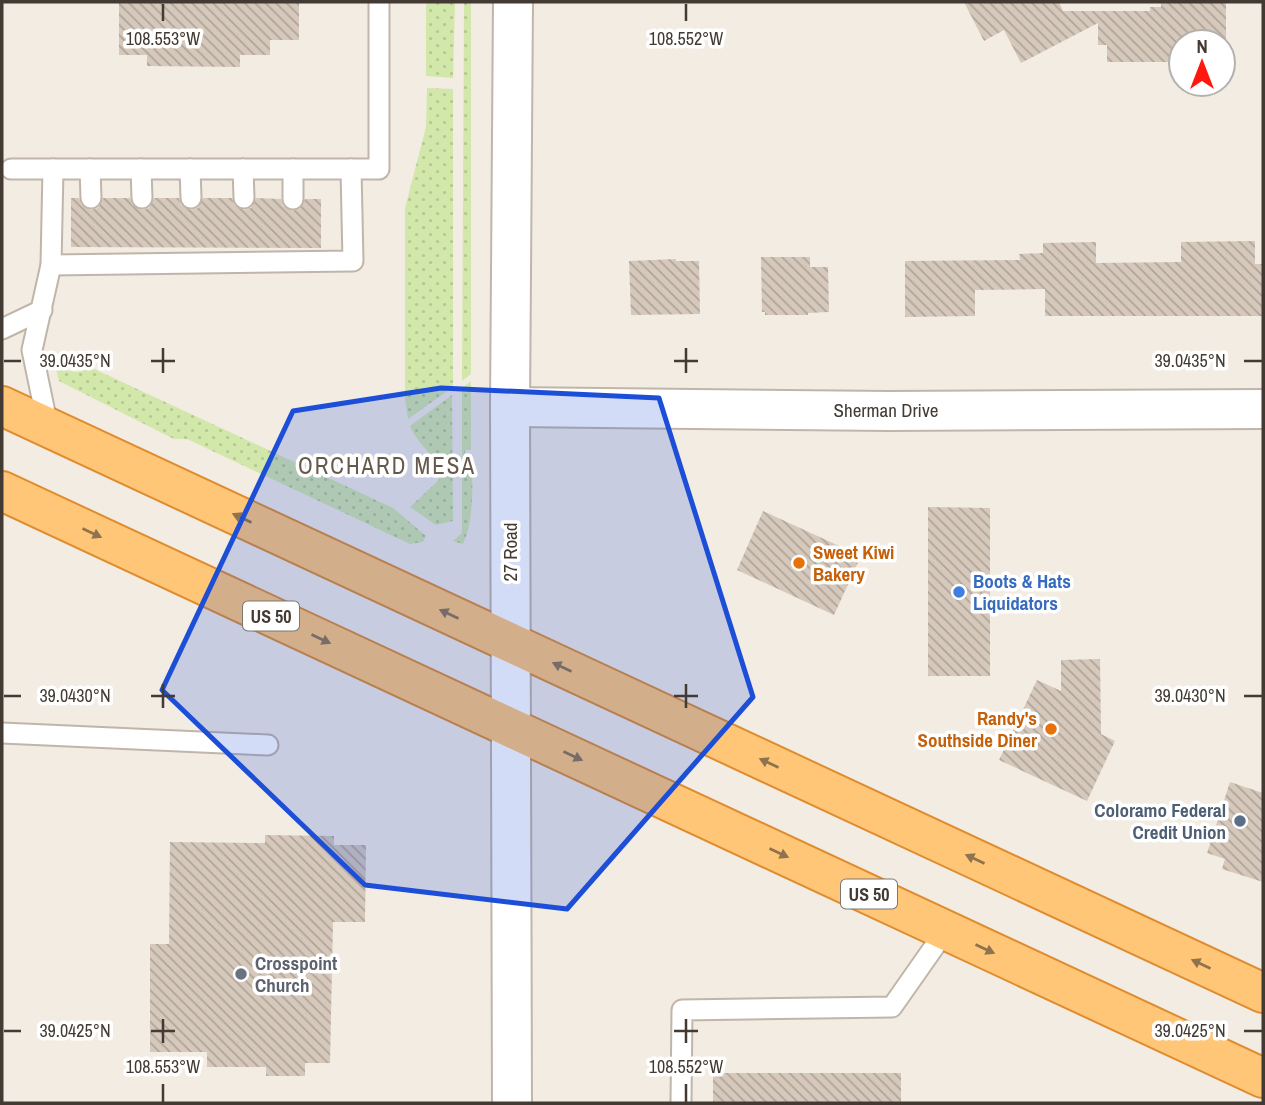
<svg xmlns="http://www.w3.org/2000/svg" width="1265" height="1105" font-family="'Archivo Narrow',sans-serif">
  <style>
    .grass { fill: url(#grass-dots) }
    .building { fill: url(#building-back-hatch) }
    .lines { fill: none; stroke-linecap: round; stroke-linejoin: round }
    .service-casing { stroke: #c0b5a8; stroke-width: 23 }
    .minor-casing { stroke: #c0b5a8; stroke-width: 42 }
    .tertiary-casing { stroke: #c0b5a8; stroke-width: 42 }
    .trunk-casing { stroke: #df8c2f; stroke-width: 42 }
    .service { stroke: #fff; stroke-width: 19 }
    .minor { stroke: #fff; stroke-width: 38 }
    .tertiary { stroke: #fff; stroke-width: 38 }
    .trunk { stroke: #ffc677; stroke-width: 38 }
    .oneway { fill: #8e734e }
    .marked { fill: #1d4ed8; fill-opacity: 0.2; stroke: #1d4ed8; stroke-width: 5; stroke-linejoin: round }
    .ticks { fill: none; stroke: #433b33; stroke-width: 2.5 }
    .food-dot { fill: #e8710a; stroke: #fff; stroke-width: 2.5 }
    .shop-dot { fill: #3f7fe0; stroke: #fff; stroke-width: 2.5 }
    .service-dot { fill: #5c6f8a; stroke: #fff; stroke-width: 2.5 }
    .worship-dot { fill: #6b7280; stroke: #fff; stroke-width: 2.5 }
    .labels { text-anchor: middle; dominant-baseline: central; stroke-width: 7; stroke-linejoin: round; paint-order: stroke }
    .shield { fill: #fff; stroke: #7b7670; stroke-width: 2 }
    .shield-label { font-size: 18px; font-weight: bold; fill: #433b33 }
    .street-label { font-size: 19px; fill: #433b33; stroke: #fff }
    .food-label { font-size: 19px; font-weight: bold; fill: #c56008; stroke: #fff; text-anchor: start }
    .shop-label { font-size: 19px; font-weight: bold; fill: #366cbe; stroke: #fff; text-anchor: start }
    .service-label { font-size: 19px; font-weight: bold; fill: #4e5e75; stroke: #fff; text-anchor: end }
    .worship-label { font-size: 19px; font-weight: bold; fill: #5b616d; stroke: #fff; text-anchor: start }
    .quarter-label { font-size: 23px; letter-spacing: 2px; fill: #66584a; stroke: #fff }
    .ticks-label { font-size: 18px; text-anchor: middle; fill: #433b33; stroke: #fff; stroke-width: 7; stroke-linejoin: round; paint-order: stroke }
  </style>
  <defs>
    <pattern id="grass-dots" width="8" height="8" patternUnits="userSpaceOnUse" patternTransform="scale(1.75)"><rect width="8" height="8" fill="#d2e7aa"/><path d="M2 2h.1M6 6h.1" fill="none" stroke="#b6c793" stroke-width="1.8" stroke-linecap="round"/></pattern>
    <pattern id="building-back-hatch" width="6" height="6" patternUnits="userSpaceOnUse" patternTransform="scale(1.75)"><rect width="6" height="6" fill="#d6c9bb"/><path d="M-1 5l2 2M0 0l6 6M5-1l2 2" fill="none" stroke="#afa499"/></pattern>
  </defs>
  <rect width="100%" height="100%" fill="#f2ece3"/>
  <!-- grass -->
  <g class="grass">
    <path d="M426,2H455L453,78L426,76Z"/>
    <path d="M464,2H471V374L462,381Z"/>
    <path d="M427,88L453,89V387L408,419L405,399V208L426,127Z"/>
    <path d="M92,368L393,508L426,536L423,542L410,544L187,439H174L59,381L56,369L77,372Z"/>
    <path d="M471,381V450H465V455H472C472,485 475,517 463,544L453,541L462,533V388Z"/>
    <path d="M452,395L453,521L436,525L410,507L438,481L440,474C435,454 417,444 410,426Z"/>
  </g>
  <!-- building -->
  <g class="building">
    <path d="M119,2H299V40H270V55H240V67L147,66V55H119Z"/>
    <path d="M964,2H1059L1063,11H1150V7H1161V2H1226V47H1223V42H1181V62H1107V45H1098V23L1021,63L1004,30L984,41Z"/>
    <path d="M71,198H79L81,205L91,210L98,208L103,198H130L132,205L142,210L149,208L154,198H179L181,205L191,210L198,208L203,198H232L234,205L244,210L251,208L256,198L281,199L283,206L292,211L300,209L305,199H321V248L71,247Z"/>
    <path d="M1255,241V264H1263V316H1045V289L975,290V316L905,317V261L1020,260L1019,254L1043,253V243L1096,242V263L1181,262V242Z"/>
    <path d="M761,257H810V267H828L829,312L808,313V315H765V312H762Z"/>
    <path d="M676,259V261H699L700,314L631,315L629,261Z"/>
    <path d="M928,507L990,508V676H928Z"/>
    <path d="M763,511L861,556L834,615L737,570Z"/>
    <path d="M1100,659L1101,734L1115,741L1087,801L999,760L1037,680L1061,691V660Z"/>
    <path d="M1230,782L1263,793V882L1222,869L1225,859L1207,853Z"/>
    <path d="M265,835L334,836V845H366L365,922H333L330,1063H305V1076H266V1067H207V1052H150V944H169L170,842L265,843Z"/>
    <rect x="713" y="1073" width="188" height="30"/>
  </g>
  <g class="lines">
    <!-- service casing -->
    <g class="service-casing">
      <g id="service">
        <path d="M11,169H379V2"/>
        <path d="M90,169L91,198"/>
        <path d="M141,169L142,198"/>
        <path d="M190,169L191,198"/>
        <path d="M243,169L244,198"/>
        <path d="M293,169V199"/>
        <path d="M51,265L353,261L351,169"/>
        <path d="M2,329L42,310"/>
        <path d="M48,427L32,350L51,265L53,169"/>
        <path d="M2,733L268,745"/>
        <path d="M681,1103L682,1010L892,1007L946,930"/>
      </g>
    </g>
    <!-- minor casing -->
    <g class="minor-casing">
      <path id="minor" d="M510,407L889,411L1263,409"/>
    </g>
    <!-- tertiary casing -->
    <g class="tertiary-casing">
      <path id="tertiary" d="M512,1103L510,407L513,2"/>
    </g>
    <!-- trunk casing -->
    <g class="trunk-casing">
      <g id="trunk">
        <path d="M2,406L1263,993"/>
        <path d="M2,491L1263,1078"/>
      </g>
    </g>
    <!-- service -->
    <use href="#service" class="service"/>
    <!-- minor -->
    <use href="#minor" class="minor"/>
    <!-- tertiary -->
    <use href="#tertiary" class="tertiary"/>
    <!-- trunk -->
    <use href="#trunk" class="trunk"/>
  </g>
  <!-- one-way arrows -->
  <defs><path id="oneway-solid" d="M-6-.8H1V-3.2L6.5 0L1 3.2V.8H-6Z" transform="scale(1.75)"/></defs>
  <g class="oneway">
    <use href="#oneway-solid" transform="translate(242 518) rotate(-155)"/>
    <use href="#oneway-solid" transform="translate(92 533) rotate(25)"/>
    <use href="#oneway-solid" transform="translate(449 614) rotate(-155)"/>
    <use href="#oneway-solid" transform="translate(321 639) rotate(25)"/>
    <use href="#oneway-solid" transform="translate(562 667) rotate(-155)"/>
    <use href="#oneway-solid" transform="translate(573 756) rotate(25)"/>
    <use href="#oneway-solid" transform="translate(769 763) rotate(-155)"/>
    <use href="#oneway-solid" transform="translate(779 853) rotate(25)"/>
    <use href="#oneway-solid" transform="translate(975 859) rotate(-155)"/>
    <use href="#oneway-solid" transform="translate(985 949) rotate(25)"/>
    <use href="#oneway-solid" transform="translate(1201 964) rotate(-155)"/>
  </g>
  <!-- marked area -->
  <path class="marked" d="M441,388L659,398L753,697L567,909L365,885L162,690L293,411Z"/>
  <!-- ticks -->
  <path class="ticks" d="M163,4V21M686,4V21M163,348V373M686,348V373M4,361H21M151,361H175M674,361H698M1244,361H1262M163,684V708M686,684V708M4,696H21M151,696H175M674,696H698M1244,696H1262M163,1019V1043M686,1019V1043M4,1031H21M151,1031H175M674,1031H698M1244,1031H1262M163,1084V1102M686,1084V1102"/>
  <!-- markers -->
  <g class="food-dot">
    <circle cx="799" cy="563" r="7"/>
    <circle cx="1051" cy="729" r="7"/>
  </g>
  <circle class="shop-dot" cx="959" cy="592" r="7"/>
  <circle class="service-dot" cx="1240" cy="821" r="7"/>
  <circle class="worship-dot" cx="241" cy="974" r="7"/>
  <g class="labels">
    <!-- shield labels -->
    <g class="shield">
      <rect x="243" y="601.5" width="56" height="29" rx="5"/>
      <rect x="841" y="879.5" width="56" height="29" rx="5"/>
    </g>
    <g class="shield-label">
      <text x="271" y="616">US 50</text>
      <text x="869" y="894">US 50</text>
    </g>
    <!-- street labels -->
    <g class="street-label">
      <text x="886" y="410">Sherman Drive</text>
      <text transform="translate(510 552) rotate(-90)">27 Road</text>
    </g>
    <!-- food labels -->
    <g class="food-label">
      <text x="813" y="552">Sweet Kiwi<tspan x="813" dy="22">Bakery</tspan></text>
      <text x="1037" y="718" text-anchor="end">Randy's<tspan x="1037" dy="22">Southside Diner</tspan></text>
    </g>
    <!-- shop labels -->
    <g class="shop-label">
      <text x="973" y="581">Boots &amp; Hats<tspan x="973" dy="22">Liquidators</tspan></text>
    </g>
    <!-- service labels -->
    <g class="service-label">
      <text x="1226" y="810">Coloramo Federal<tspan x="1226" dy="22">Credit Union</tspan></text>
    </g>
    <!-- worship labels -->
    <g class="worship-label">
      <text x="255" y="963">Crosspoint<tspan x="255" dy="22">Church</tspan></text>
    </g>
    <!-- quarter labels -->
    <g class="quarter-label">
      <text x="387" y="465">ORCHARD MESA</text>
    </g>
  </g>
  <g class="ticks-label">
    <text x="163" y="45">108.553°W</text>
    <text x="686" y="45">108.552°W</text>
    <text x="75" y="367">39.0435°N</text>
    <text x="1190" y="367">39.0435°N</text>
    <text x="75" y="702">39.0430°N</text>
    <text x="1190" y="702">39.0430°N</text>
    <text x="75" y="1037">39.0425°N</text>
    <text x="1190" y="1037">39.0425°N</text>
    <text x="163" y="1073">108.553°W</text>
    <text x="686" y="1073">108.552°W</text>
  </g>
  <!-- border -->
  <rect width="1265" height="1105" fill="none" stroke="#433b33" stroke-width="7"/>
  <!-- north arrow -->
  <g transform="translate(1202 63)"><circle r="33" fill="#ffffff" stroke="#b4b1ad" stroke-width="2"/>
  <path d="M0-5L12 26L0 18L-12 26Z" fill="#fe180e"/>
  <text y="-10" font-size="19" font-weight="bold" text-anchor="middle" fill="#433b33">N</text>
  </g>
</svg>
